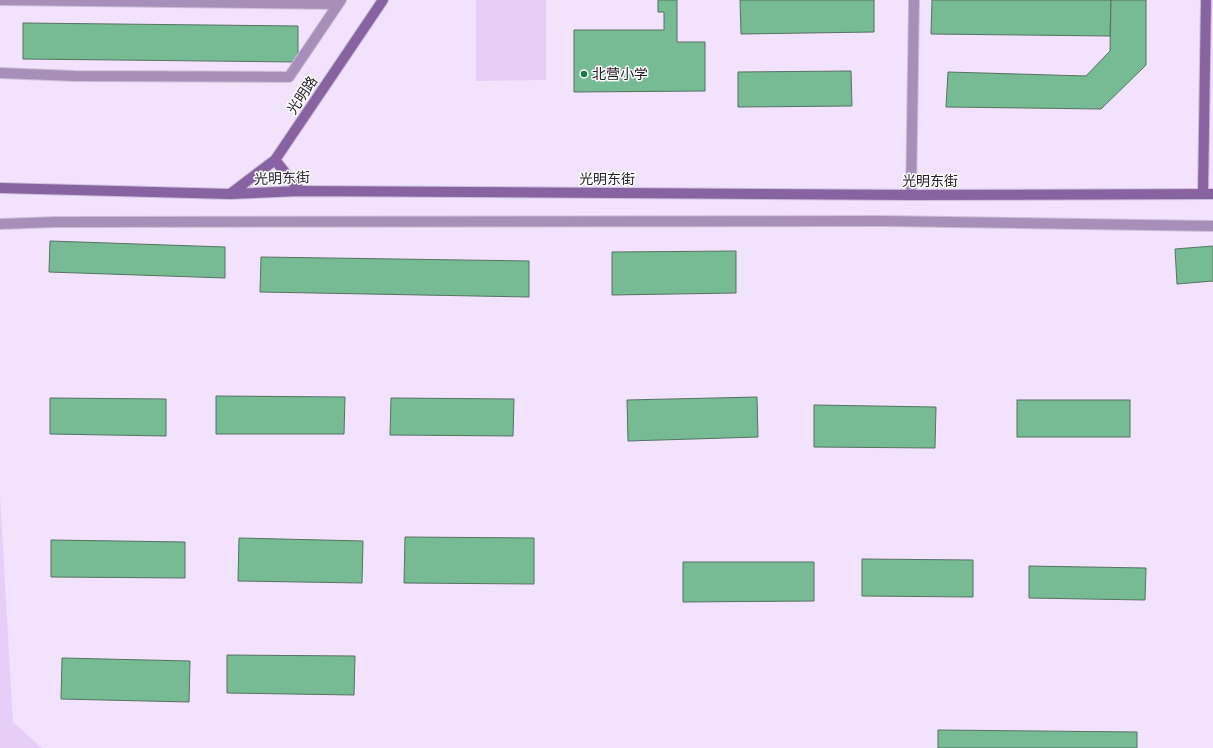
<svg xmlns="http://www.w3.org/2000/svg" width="1213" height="748" font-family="'Roboto Condensed','Noto Sans SC',sans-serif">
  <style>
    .green { fill: #e6cef9 }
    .building { fill: #76bb94; stroke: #577161 }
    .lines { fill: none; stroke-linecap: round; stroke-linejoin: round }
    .lane-casing { stroke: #cdbfd8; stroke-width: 12 }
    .street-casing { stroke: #cdbfd8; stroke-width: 12 }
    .secondary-casing { stroke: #cdbfd8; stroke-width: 12 }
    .lane { stroke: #a88fba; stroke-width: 10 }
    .street { stroke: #a88fba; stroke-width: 10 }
    .secondary { stroke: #8863a2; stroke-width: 10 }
    .poi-dot { fill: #1a784e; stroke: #fff; stroke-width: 1.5 }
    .labels { text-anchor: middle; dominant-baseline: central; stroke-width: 3; stroke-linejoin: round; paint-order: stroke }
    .poi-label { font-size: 14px; fill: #26212a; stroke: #fff; text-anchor: start }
    .street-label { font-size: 14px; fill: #26212a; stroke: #fff }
  </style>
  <rect width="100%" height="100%" fill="#f2e2fe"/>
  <!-- green -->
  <g class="green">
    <path d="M476,0H546V80L476,81Z"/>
    <path d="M0,495L13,722L42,748H0Z"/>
  </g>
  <!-- building -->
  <g class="building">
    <path d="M658,0H677V42H705V91L574,92V30H664V12H658Z"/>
    <path d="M740,0H874V32L741,34Z"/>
    <path d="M932,0H1111L1110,36L931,34Z"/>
    <path d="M1111,0H1146V65L1101,109L946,107L948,72L1086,76L1110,51Z"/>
    <path d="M23,23L298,26V62L23,59Z"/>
    <path d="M851,71L852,106L738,107V72Z"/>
    <path d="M50,241L225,247V278L49,272Z"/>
    <path d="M1213,246V281L1177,284L1175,249Z"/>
    <path d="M736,251V293L612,295V252Z"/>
    <path d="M261,257L529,261V297L260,292Z"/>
    <path d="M216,396L345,397L344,434H216Z"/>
    <path d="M757,397L758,437L628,441L627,400Z"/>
    <path d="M50,398L166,399V436L50,434Z"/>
    <path d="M391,398L514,399L513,436L390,435Z"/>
    <rect x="1017" y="400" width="113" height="37"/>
    <path d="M814,405L936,407L935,448L814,447Z"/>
    <path d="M405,537L534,538V584L404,583Z"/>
    <path d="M239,538L363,541L362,583L238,581Z"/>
    <path d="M51,540L185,542V578L51,577Z"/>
    <path d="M862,559L973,560V597L862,596Z"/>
    <path d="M683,562H814V601L683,602Z"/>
    <path d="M1029,566L1146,568L1145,600L1029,598Z"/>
    <path d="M227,655L355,656L354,695L227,693Z"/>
    <path d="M62,658L190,661L189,702L61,699Z"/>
    <path d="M938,730L1137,732V748H938Z"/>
  </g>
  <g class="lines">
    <!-- lane casing -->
    <g class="lane-casing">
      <path id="lane" d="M0,224L56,222L881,221L1213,226"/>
    </g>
    <!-- street casing -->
    <g class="street-casing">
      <g id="street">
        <path d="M0,0L338,4"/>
        <path d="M0,73L75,76L289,77L341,0"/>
        <path d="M911,195L914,0"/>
      </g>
    </g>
    <!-- secondary casing -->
    <g class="secondary-casing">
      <g id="secondary">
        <path d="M275,160L300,191"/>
        <path d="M0,188L230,194L300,191L911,195L1213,194"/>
        <path d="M230,194L275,160L383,0"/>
        <path d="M1203,194L1206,0"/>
      </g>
    </g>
    <!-- lane -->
    <use href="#lane" class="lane"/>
    <!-- street -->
    <use href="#street" class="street"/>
    <!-- secondary -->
    <use href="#secondary" class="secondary"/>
  </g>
  <!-- markers -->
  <circle class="poi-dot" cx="584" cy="74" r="4"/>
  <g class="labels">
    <!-- poi labels -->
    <g class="poi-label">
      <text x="592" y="74">北营小学</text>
    </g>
    <!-- street labels -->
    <g class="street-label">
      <text transform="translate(302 95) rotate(-56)">光明路</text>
      <text transform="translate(282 178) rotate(-2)">光明东街</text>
      <text x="607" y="179">光明东街</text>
      <text x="930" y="181">光明东街</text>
    </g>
  </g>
</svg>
